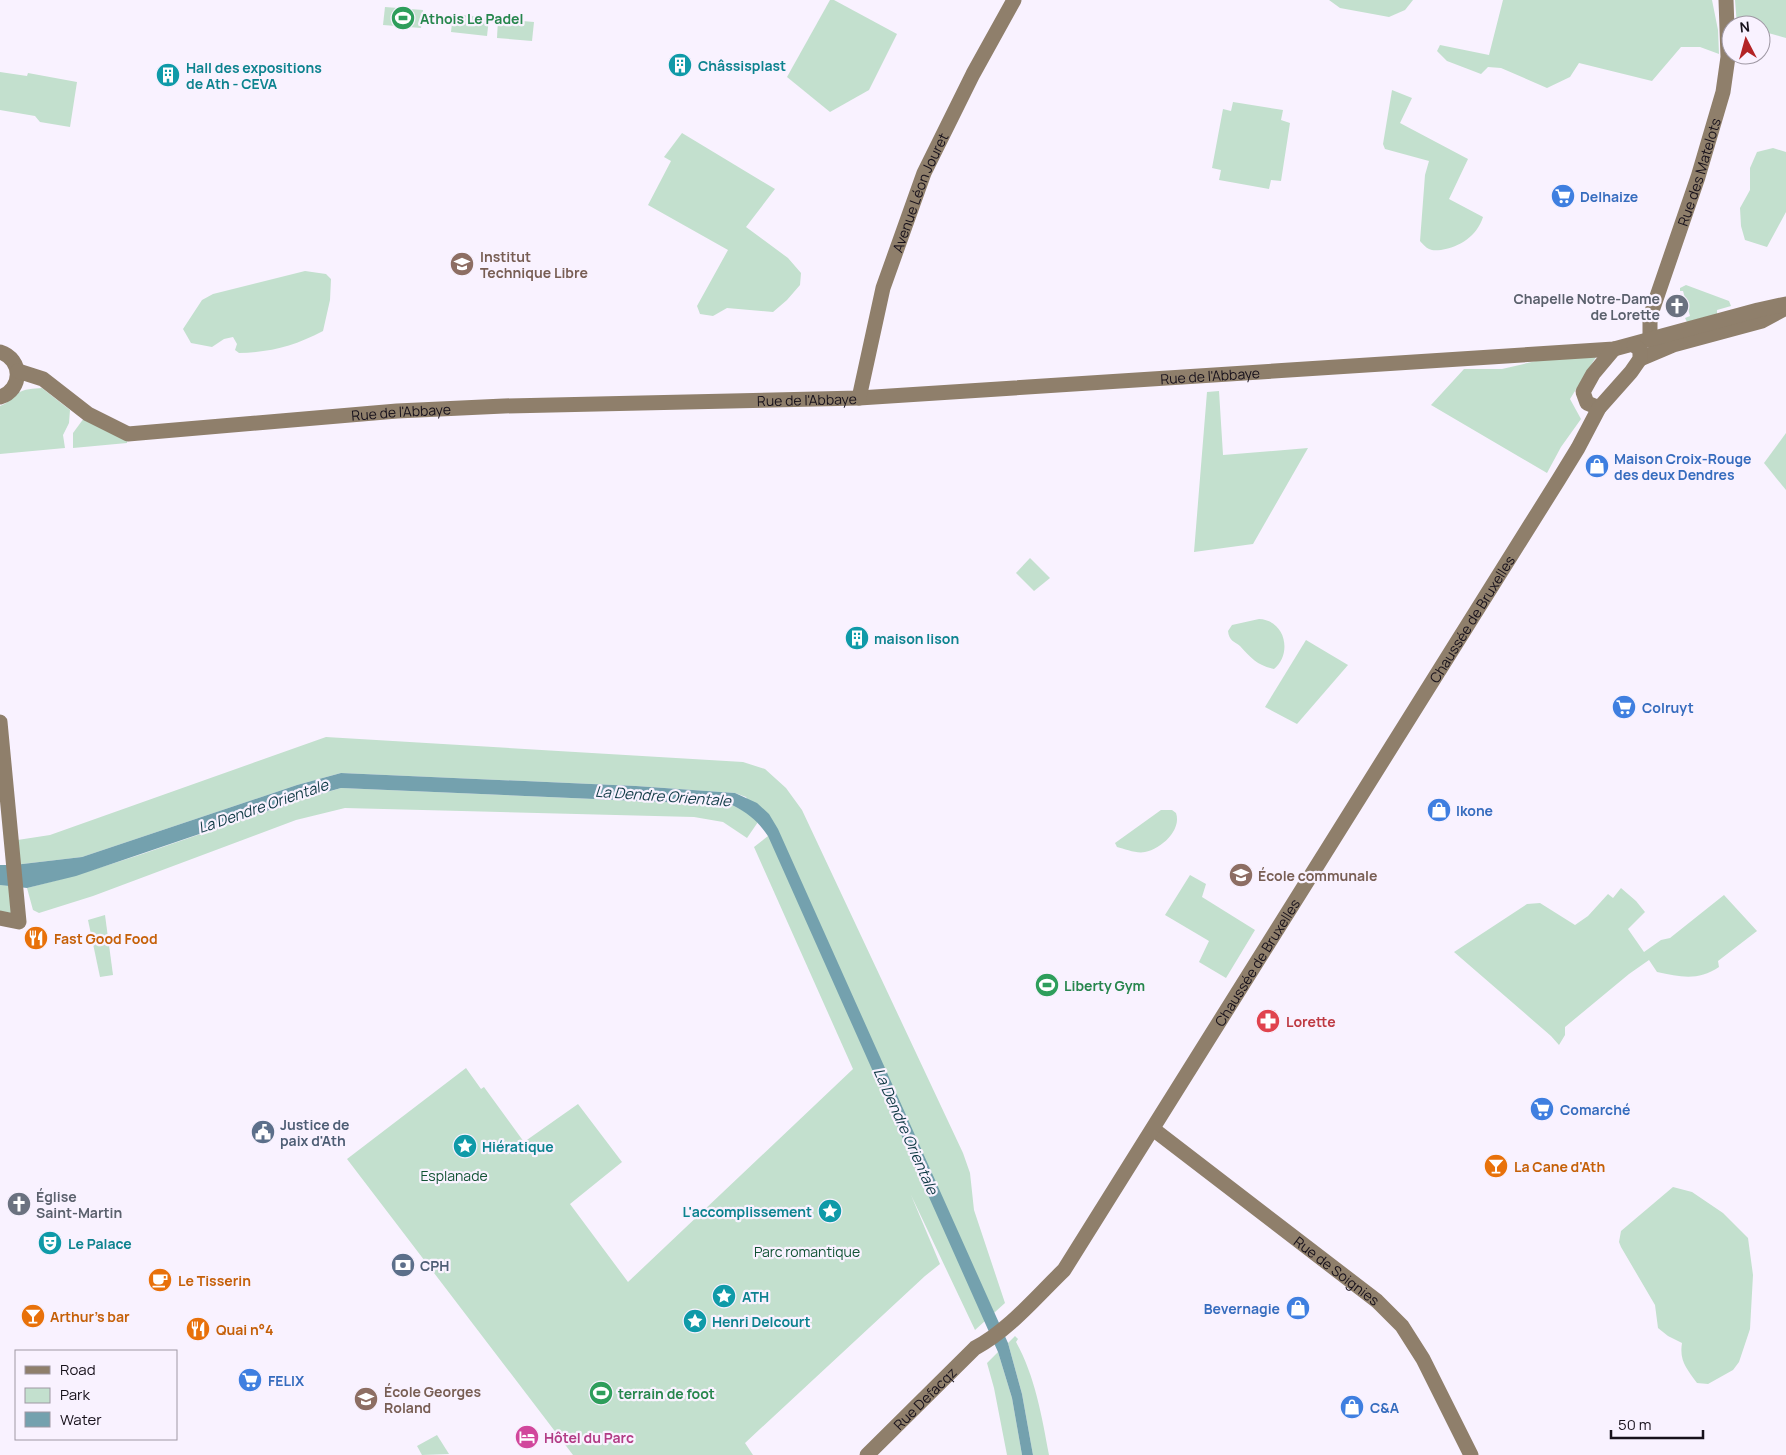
<svg xmlns="http://www.w3.org/2000/svg" width="1786" height="1455" font-family="Manrope,sans-serif">
  <style>
    .green { fill: #c3e0ce }
    .water { fill: #74a1ae }
    .lines { fill: none; stroke-linecap: round; stroke-linejoin: round }
    .secondary { stroke: #8f7f6b; stroke-width: 15 }
    .labels { text-anchor: middle; dominant-baseline: central; stroke-width: 4.5; stroke-linejoin: round; paint-order: stroke }
    .leisure-label { font-size: 14px; font-weight: bold; fill: #27864d; stroke: #f9f2ff; text-anchor: start }
    .culture-label { font-size: 14px; font-weight: bold; fill: #0d838f; stroke: #f9f2ff; text-anchor: start }
    .street-label { font-size: 14px; fill: #17111b; stroke: #f9f2ff }
    .shop-label { font-size: 14px; font-weight: bold; fill: #366cbe; stroke: #f9f2ff; text-anchor: start }
    .education-label { font-size: 14px; font-weight: bold; fill: #785e54; stroke: #f9f2ff; text-anchor: start }
    .worship-label { font-size: 14px; font-weight: bold; fill: #5b616d; stroke: #f9f2ff; text-anchor: end }
    .food-label { font-size: 14px; font-weight: bold; fill: #c56008; stroke: #f9f2ff; text-anchor: start }
    .health-label { font-size: 14px; font-weight: bold; fill: #be3a42; stroke: #f9f2ff; text-anchor: start }
    .service-label { font-size: 14px; font-weight: bold; fill: #4e5e75; stroke: #f9f2ff; text-anchor: start }
    .park-label { font-size: 14px; fill: #115234; stroke: #f9f2ff }
    .hotel-label { font-size: 14px; font-weight: bold; fill: #b23c85; stroke: #f9f2ff; text-anchor: start }
    .water-label { font-size: 15px; font-style: italic; fill: #0e3944; stroke: #f9f2ff }
  </style>
  <rect width="100%" height="100%" fill="#f9f2ff"/>
  <!-- green -->
  <g class="green">
    <path d="M830,0H834L897,34L869,90L830,112L787,77Z"/>
    <path d="M1329,0H1413L1405,10L1389,17L1340,8Z"/>
    <path d="M1503,0H1712L1718,30L1719,54L1700,47H1681L1652,81L1579,63L1570,77L1547,88L1501,68L1488,67L1481,74L1447,61L1437,51L1440,45L1489,55Z"/>
    <path d="M1735,0H1786V38L1761,31V25H1737Z"/>
    <path d="M385,7L423,10L421,28L383,25Z"/>
    <path d="M453,14L489,18L487,36L451,32Z"/>
    <path d="M498,19L534,22L532,41L497,38Z"/>
    <path d="M0,72L27,76L28,73L77,82L70,127L40,122L35,116L0,110Z"/>
    <path d="M1392,90L1412,98L1400,123L1468,159L1449,199L1483,217C1477,236 1460,247 1441,250C1437,250 1433,251 1429,249C1426,248 1423,244 1420,241L1425,175L1429,161L1385,149L1383,144Z"/>
    <path d="M1233,102L1283,110L1281,120L1290,123L1281,181L1271,180L1269,189L1219,180L1221,170L1212,168L1223,109L1231,111Z"/>
    <path d="M682,133L775,189L746,227L788,258L801,273L800,285L787,300L773,312L727,308L713,316L700,314L697,306L728,250L648,205L671,161L664,157Z"/>
    <path d="M1773,148L1786,152V212L1767,247L1745,240L1741,226L1740,208L1750,190V168L1757,152Z"/>
    <path d="M305,271L326,274L331,279L330,300L323,331C294,346 272,352 239,353L235,350L237,344L233,337L224,339L212,347L191,343L183,329L202,300L213,294Z"/>
    <path d="M1686,285L1729,301L1731,306L1717,310V314L1687,322L1685,318L1690,316L1683,291H1680V288Z"/>
    <path d="M1596,357L1570,399L1581,419L1561,447L1547,473L1431,405L1464,369H1502L1549,358Z"/>
    <path d="M42,388L70,410L69,423L63,435L65,448L0,454V406C8,403 11,398 17,394C24,388 34,389 42,388Z"/>
    <path d="M1219,391L1223,455L1308,448L1253,544L1194,552L1207,392Z"/>
    <path d="M87,414L128,434L127,443L73,448V433Z"/>
    <path d="M1786,433V490L1764,463Z"/>
    <path d="M1030,558L1050,578L1034,591L1016,573Z"/>
    <path d="M1259,619C1285,620 1293,653 1274,669C1257,665 1252,659 1240,646C1234,641 1229,641 1228,631L1232,625Z"/>
    <path d="M1306,640L1348,665L1297,724L1265,707Z"/>
    <path d="M326,737L743,762L765,769L786,788L802,810L963,1153L970,1173L974,1210L1005,1303L975,1330L911,1195L940,1264L925,1276L745,1443L753,1455H573L347,1159L466,1068L481,1089L484,1087L524,1142L578,1104L622,1162L570,1204L628,1282L853,1069L754,847L768,836L746,797L735,793L636,786L341,773L297,785L82,857L14,865L11,841L50,835Z"/>
    <path d="M341,788L732,805L748,813L758,822L747,838L723,822L694,817L345,808L296,820L93,896L39,913L33,910L27,888C134,862 235,818 341,788Z"/>
    <path d="M1161,810H1172L1176,813C1182,830 1161,849 1145,852C1137,854 1125,849 1117,847L1115,843Z"/>
    <path d="M1190,875L1206,884L1202,897L1255,930L1226,978L1199,962L1209,941L1165,915Z"/>
    <path d="M0,885L16,886L19,921L0,918Z"/>
    <path d="M1621,888L1636,901L1645,912L1628,929L1644,952L1661,940L1670,938L1724,895L1757,931L1718,961L1719,967C1698,981 1681,977 1657,972L1649,960L1629,974L1565,1027V1035L1559,1045L1551,1036L1454,952L1527,904L1540,903L1575,925L1588,916L1608,894L1613,898Z"/>
    <path d="M105,915L113,975L100,977L88,920Z"/>
    <path d="M1673,1187L1692,1192L1723,1213L1748,1238L1753,1275L1750,1329L1739,1362L1733,1370L1708,1384L1697,1383C1687,1369 1679,1361 1682,1343L1668,1336L1658,1328L1655,1305L1621,1247L1619,1242L1621,1231Z"/>
    <path d="M1015,1336L1018,1339L1016,1342C1035,1376 1042,1417 1049,1455H1033L1022,1394L1008,1343Z"/>
    <path d="M998,1352L1012,1398L1022,1455H1007L994,1388L987,1363Z"/>
    <path d="M437,1435L449,1454L422,1455L417,1446Z"/>
  </g>
  <!-- water -->
  <path class="water" d="M341,773L636,786L735,793L757,803L769,814L778,829L1008,1343L1022,1394L1033,1455H1022L1012,1398L998,1352L768,836C757,820 749,814 732,805L341,788L302,799L76,876L27,888L0,885V865H14L82,857L297,785Z"/>
  <g class="lines">
    <!-- secondary -->
    <g class="secondary">
      <path id="s1" d="M1650,340V320L1653,308L1698,177L1723,92L1728,57L1726,0"/>
      <path d="M0,352C23,359 23,390 0,397"/>
      <path d="M1640,359L1673,345L1762,321L1784,309"/>
      <path id="s2" d="M18,371L43,379L88,414L128,434L397,411L504,406L859,398L1614,349L1758,310L1786,304"/>
      <path id="s3" d="M859,398L883,288L924,173L973,74L1014,0"/>
      <path d="M1599,408L1587,403L1583,392L1593,374L1614,349"/>
      <path d="M0,722L19,922L0,918"/>
      <path id="s4" d="M1153,1129L1377,1301L1402,1326L1423,1359L1471,1455"/>
      <path id="s5" d="M867,1455L975,1348C1009,1330 1036,1297 1064,1270L1559,479L1578,448L1599,408L1631,372L1640,359V350L1634,345"/>
    </g>
  </g>
  <!-- icons -->
  <defs>
    <g id="stadium-disc" transform="scale(1.25)"><circle r="9.5" fill="#2e9e5b" stroke="#f9f2ff"/><path d="M0-5a6.5 5 0 1 0 0 10a6.5 5 0 1 0 0-10ZM-3.5-1.8h7v3.6h-7Z" fill="#fff"/></g>
    <g id="building-disc" transform="scale(1.25)"><circle r="9.5" fill="#0f9aa8" stroke="#f9f2ff"/><path d="M-4-6H4V6H1V3H-1V6H-4ZM-2.5-4.3h1.7v1.8h-1.7ZM.8-4.3h1.7v1.8H.8ZM-2.5-1h1.7V.8h-1.7ZM.8-1h1.7V.8H.8Z" fill="#fff"/></g>
    <g id="supermarket-disc" transform="scale(1.25)"><circle r="9.5" fill="#3f7fe0" stroke="#f9f2ff"/><path d="M-6-5.5h2.5l.6 2H6L4.5 2H-2.5L-4.4-4H-6ZM-1.5 3.2a1.3 1.3 0 1 0 .1 0ZM3 3.2a1.3 1.3 0 1 0 .1 0Z" fill="#fff"/></g>
    <g id="school-disc" transform="scale(1.25)"><circle r="9.5" fill="#8d6e63" stroke="#f9f2ff"/><path d="M0-5L7-2L0 1L-7-2ZM-4 1L0 2.5L4 1V4Q0 6-4 4Z" fill="#fff"/></g>
    <g id="church-disc" transform="scale(1.25)"><circle r="9.5" fill="#6b7280" stroke="#f9f2ff"/><path d="M-1.2-6h2.4v3.5h3.3v2.4h-3.3V6h-2.4V-.1h-3.3v-2.4h3.3Z" fill="#fff"/></g>
    <g id="shop-disc" transform="scale(1.25)"><circle r="9.5" fill="#3f7fe0" stroke="#f9f2ff"/><path d="M-5-2.5h2.3a2.7 3.5 0 0 1 5.4 0H5L5.5 6h-11ZM-1.5-2.5h3a1.5 2.3 0 0 0-3 0Z" fill="#fff"/></g>
    <g id="restaurant-disc" transform="scale(1.25)"><circle r="9.5" fill="#e8710a" stroke="#f9f2ff"/><path d="M-5-6h1v4h1v-4h1v4h1v-4h1v5L-1.5 .5V6h-2V.5L-5-1ZM5-6V6H3V1.5H1.5Q1.5-4 5-6Z" fill="#fff"/></g>
    <g id="pharmacy-disc" transform="scale(1.25)"><circle r="9.5" fill="#e0444e" stroke="#f9f2ff"/><path d="M-2-6h4v4h4v4h-4v4h-4v-4h-4v-4h4Z" fill="#fff"/></g>
    <g id="civic-disc" transform="scale(1.25)"><circle r="9.5" fill="#5c6f8a" stroke="#f9f2ff"/><path d="M-.6-6.5H3V-4.5H.6V-3L4-1V1h2V6H-6V1h2V-1L-.6-3ZM-1.2 2.5V6h2.4V2.5Z" fill="#fff"/></g>
    <g id="sight-disc" transform="scale(1.25)"><circle r="9.5" fill="#0f9aa8" stroke="#f9f2ff"/><path d="M0-6L1.8-2.2L6-1.7L2.9 1.2L3.7 5.4L0 3.3L-3.7 5.4L-2.9 1.2L-6-1.7L-1.8-2.2Z" fill="#fff"/></g>
    <g id="bar-disc" transform="scale(1.25)"><circle r="9.5" fill="#e8710a" stroke="#f9f2ff"/><path d="M-6-5H6L.8 .8V4.5H3.5V6h-7V4.5H-.8V.8Z" fill="#fff"/></g>
    <g id="theatre-disc" transform="scale(1.25)"><circle r="9.5" fill="#0f9aa8" stroke="#f9f2ff"/><path d="M-5-5.5Q0-4 5-5.5V0Q5 5 0 6Q-5 5-5 0ZM-3.3-2.5H-1v1.5H-3.3ZM1-2.5H3.3v1.5H1ZM-2.8 1Q0 5.5 2.8 1Z" fill="#fff"/></g>
    <g id="bank-disc" transform="scale(1.25)"><circle r="9.5" fill="#5c6f8a" stroke="#f9f2ff"/><path d="M-6-4H6V4H-6ZM0-2.3a2.3 2.3 0 1 0 0 4.6a2.3 2.3 0 1 0 0-4.6Z" fill="#fff"/></g>
    <g id="cafe-disc" transform="scale(1.25)"><circle r="9.5" fill="#e8710a" stroke="#f9f2ff"/><path d="M-5.5-4.5H6V0H3Q3 3.5 0 3.5H-2.5Q-5.5 3.5-5.5 0ZM3-3.2v2h1.7v-2ZM-6 4.5H4V6H-6Z" fill="#fff"/></g>
    <g id="hotel-disc" transform="scale(1.25)"><circle r="9.5" fill="#d1479c" stroke="#f9f2ff"/><path d="M-6-4.5h1.5V1H6V5H4.5V3h-9V5H-6ZM-4 0a1.8 1.8 0 1 1 3.6 0ZM.5 0V-2.5h3Q6-2.5 6 0Z" fill="#fff"/></g>
  </defs>
  <g fill-rule="evenodd">
    <use href="#stadium-disc" x="403" y="18"/>
    <use href="#building-disc" x="680" y="65"/>
    <use href="#building-disc" x="168" y="75"/>
    <use href="#supermarket-disc" x="1563" y="196"/>
    <use href="#school-disc" x="462" y="264"/>
    <use href="#church-disc" x="1677" y="306"/>
    <use href="#shop-disc" x="1597" y="466"/>
    <use href="#building-disc" x="857" y="638"/>
    <use href="#supermarket-disc" x="1624" y="707"/>
    <use href="#shop-disc" x="1439" y="810"/>
    <use href="#school-disc" x="1241" y="875"/>
    <use href="#restaurant-disc" x="36" y="938"/>
    <use href="#stadium-disc" x="1047" y="985"/>
    <use href="#pharmacy-disc" x="1268" y="1021"/>
    <use href="#supermarket-disc" x="1542" y="1109"/>
    <use href="#civic-disc" x="263" y="1132"/>
    <use href="#sight-disc" x="465" y="1146"/>
    <use href="#bar-disc" x="1496" y="1166"/>
    <use href="#church-disc" x="19" y="1204"/>
    <use href="#sight-disc" x="830" y="1211"/>
    <use href="#theatre-disc" x="50" y="1243"/>
    <use href="#bank-disc" x="403" y="1265"/>
    <use href="#cafe-disc" x="160" y="1280"/>
    <use href="#sight-disc" x="724" y="1296"/>
    <use href="#shop-disc" x="1298" y="1308"/>
    <use href="#bar-disc" x="33" y="1316"/>
    <use href="#sight-disc" x="695" y="1321"/>
    <use href="#restaurant-disc" x="198" y="1329"/>
    <use href="#supermarket-disc" x="250" y="1380"/>
    <use href="#stadium-disc" x="601" y="1393"/>
    <use href="#school-disc" x="366" y="1399"/>
    <use href="#shop-disc" x="1352" y="1407"/>
    <use href="#hotel-disc" x="527" y="1437"/>
  </g>
  <g class="labels">
    <!-- leisure labels -->
    <g class="leisure-label">
      <text x="420" y="18">Athois Le Padel</text>
      <text x="1064" y="985">Liberty Gym</text>
      <text x="618" y="1393">terrain de foot</text>
    </g>
    <!-- culture labels -->
    <g class="culture-label">
      <text x="698" y="65">Châssisplast</text>
      <text x="186" y="67">Hall des expositions<tspan x="186" dy="16">de Ath - CEVA</tspan></text>
      <text x="874" y="638">maison lison</text>
      <text x="482" y="1146">Hiératique</text>
      <text x="812" y="1211" text-anchor="end">L'accomplissement</text>
      <text x="68" y="1243">Le Palace</text>
      <text x="742" y="1296">ATH</text>
      <text x="712" y="1321">Henri Delcourt</text>
    </g>
    <!-- street labels -->
    <g class="street-label">
      <text stroke="none"><textPath href="#s1" startOffset="176">Rue des Matelots</textPath></text>
      <text stroke="none"><textPath href="#s3" startOffset="215">Avenue Léon Jouret</textPath></text>
      <text stroke="none"><textPath href="#s2" startOffset="1212">Rue de l'Abbaye</textPath></text>
      <text stroke="none"><textPath href="#s2" startOffset="808">Rue de l'Abbaye</textPath></text>
      <text stroke="none"><textPath href="#s2" startOffset="402">Rue de l'Abbaye</textPath></text>
      <text stroke="none"><textPath href="#s5" startOffset="1039">Chaussée de Bruxelles</textPath></text>
      <text stroke="none"><textPath href="#s5" startOffset="634">Chaussée de Bruxelles</textPath></text>
      <text stroke="none"><textPath href="#s4" startOffset="232">Rue de Soignies</textPath></text>
      <text stroke="none"><textPath href="#s5" startOffset="81">Rue Defacqz</textPath></text>
    </g>
    <!-- shop labels -->
    <g class="shop-label">
      <text x="1580" y="196">Delhaize</text>
      <text x="1614" y="458">Maison Croix-Rouge<tspan x="1614" dy="16">des deux Dendres</tspan></text>
      <text x="1642" y="707">Colruyt</text>
      <text x="1456" y="810">Ikone</text>
      <text x="1560" y="1109">Comarché</text>
      <text x="1280" y="1308" text-anchor="end">Bevernagie</text>
      <text x="268" y="1380">FELIX</text>
      <text x="1370" y="1407">C&amp;A</text>
    </g>
    <!-- education labels -->
    <g class="education-label">
      <text x="480" y="256">Institut<tspan x="480" dy="16">Technique Libre</tspan></text>
      <text x="1258" y="875">École communale</text>
      <text x="384" y="1391">École Georges<tspan x="384" dy="16">Roland</tspan></text>
    </g>
    <!-- worship labels -->
    <g class="worship-label">
      <text x="1660" y="298">Chapelle Notre-Dame<tspan x="1660" dy="16">de Lorette</tspan></text>
      <text x="36" y="1196" text-anchor="start">Église<tspan x="36" dy="16">Saint-Martin</tspan></text>
    </g>
    <!-- food labels -->
    <g class="food-label">
      <text x="54" y="938">Fast Good Food</text>
      <text x="1514" y="1166">La Cane d'Ath</text>
      <text x="178" y="1280">Le Tisserin</text>
      <text x="50" y="1316">Arthur's bar</text>
      <text x="216" y="1329">Quai n°4</text>
    </g>
    <!-- health labels -->
    <g class="health-label">
      <text x="1286" y="1021">Lorette</text>
    </g>
    <!-- service labels -->
    <g class="service-label">
      <text x="280" y="1124">Justice de<tspan x="280" dy="16">paix d'Ath</tspan></text>
      <text x="420" y="1265">CPH</text>
    </g>
    <!-- park labels -->
    <g class="park-label">
      <text x="454" y="1175">Esplanade</text>
      <text x="807" y="1251">Parc romantique</text>
    </g>
    <!-- hotel labels -->
    <g class="hotel-label">
      <text x="544" y="1437">Hôtel du Parc</text>
    </g>
    <!-- water labels -->
    <g class="water-label">
      <text transform="translate(663 796) rotate(4)">La Dendre Orientale</text>
      <text transform="translate(263 806) rotate(-19)">La Dendre Orientale</text>
      <text transform="translate(906 1131) rotate(66)">La Dendre Orientale</text>
    </g>
  </g>
  <!-- legend -->
  <rect x="15" y="1350" width="162" height="90" fill="#f9f2ff" stroke="#9f98a4"/>
  <rect x="25" y="1366" width="25" height="8" fill="#8f7f6b" stroke="#9f98a4"/>
  <text x="60" y="1375" font-size="15" fill="#17111b">Road</text>
  <rect x="25" y="1388" width="25" height="15" fill="#c3e0ce" stroke="#9f98a4"/>
  <text x="60" y="1400" font-size="15" fill="#17111b">Park</text>
  <rect x="25" y="1412" width="25" height="15" fill="#74a1ae" stroke="#9f98a4"/>
  <text x="60" y="1425" font-size="15" fill="#17111b">Water</text>
  <!-- north arrow -->
  <g transform="translate(1746 40) rotate(354)"><circle r="24" fill="#f9f2ff" stroke="#9f98a4"/>
  <path d="M0-4L9 19L0 12L-9 19Z" fill="#b32325"/>
  <text y="-8" font-size="14" font-weight="bold" text-anchor="middle" fill="#17111b">N</text>
  </g>
  <!-- scale -->
  <path d="M1611 1430v8h92v-8" fill="none" stroke="#17111b" stroke-width="2.5"/>
  <text x="1618" y="1430" font-size="15" fill="#17111b" stroke="#f9f2ff" stroke-width="4" paint-order="stroke">50 m</text>
</svg>
